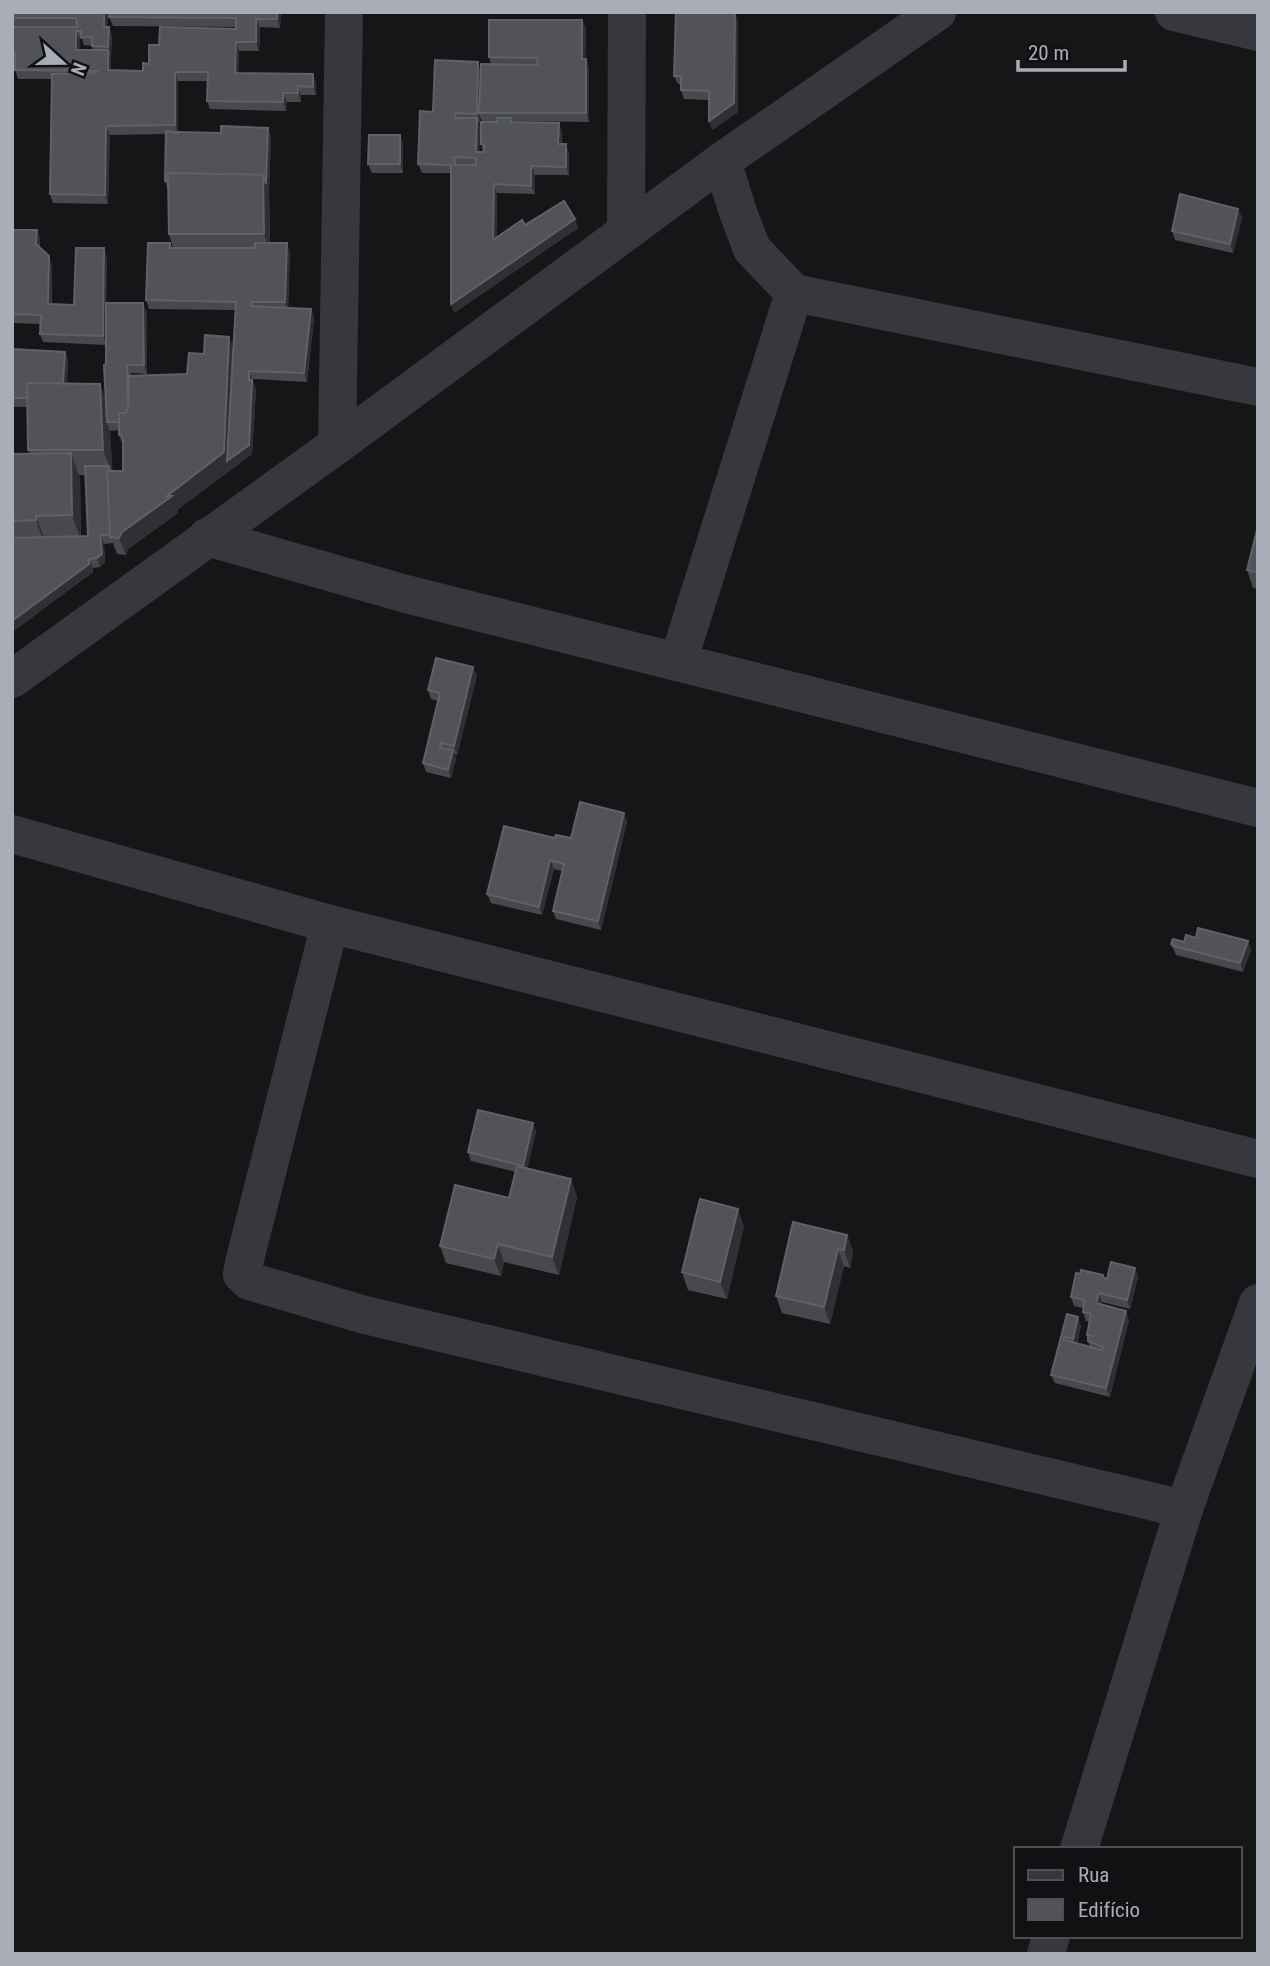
<svg xmlns="http://www.w3.org/2000/svg" width="1270" height="1966" font-family="'Roboto Condensed',sans-serif">
  <style>
    .lines { fill: none; stroke-linecap: round; stroke-linejoin: round }
    .minor { stroke: #37383d; stroke-width: 38 }
    .wall { fill: #47494d; fill-rule: evenodd }
    .shaded-wall { fill: #2f3033 }
    .building { fill: #525359; stroke: #5f6168; stroke-width: 2; fill-rule: evenodd }
  </style>
  <rect width="100%" height="100%" fill="#161618"/>
  <g class="lines">
    <!-- minor -->
    <g class="minor">
      <path d="M1174,12L1258,32"/>
      <path d="M722,161L738,212L752,249L794,293L1258,387"/>
      <path d="M626,232L627,12"/>
      <path d="M337,445L344,12"/>
      <path d="M207,537L406,594L1258,808"/>
      <path d="M678,662L794,293"/>
      <path d="M12,679L337,445L722,161L937,12"/>
      <path d="M12,834L330,924L1258,1159"/>
      <path d="M330,924L244,1263L242,1274L249,1281L365,1315L1184,1509"/>
      <path d="M1079,1849L1184,1509L1258,1303"/>
      <path d="M1046,1954L1051,1936"/>
    </g>
  </g>
  <!-- wall -->
  <g class="wall">
    <path d="M12,12H108L107,27L112,36L111,56H110L111,59V71H143L159,45L236,29V27L113,26L109,17L281,12L280,28L260,27L259,51H239L238,73L316,83V95H301V102H287L286,111L210,109L207,101V81H178V133L271,136L269,192L270,243L290,252L288,308L311,309L314,318L307,382L252,379L256,389L252,454L177,510L178,513L128,549L126,555L117,554L113,543L104,544L105,563L100,567L93,568V572L12,632V454H30L28,450V407H12V349L65,352L68,360L67,383L106,400V345L43,342L40,334V324L12,323V230H37L40,239V247L52,265V304L74,305L107,257L106,303L147,312V374L131,373V376L187,374L204,354L233,348L235,310L149,309L146,300L170,243L172,248H173L169,234L168,190L165,181L166,134L110,135L108,204L53,203L50,194L52,79H18L15,70V62H12ZM80,39H82L84,45L92,46L93,50H79ZM119,430V435L123,446V471H112L110,431ZM79,475H86L88,536H81L80,478Z"/>
    <path d="M582,20L586,29L585,59L589,68V122L512,121V123L562,132V144L569,153V175H535V194L497,193V238L525,225L575,219L578,228L454,313L451,173H422L418,164L433,112L480,69L491,64L489,57ZM480,117L482,121H497L481,144L483,152H479L480,127L478,122L480,123Z"/>
    <path d="M738,21V112L712,130L709,100L684,99L681,90V84H678L674,76Z"/>
    <path d="M400,135L403,144V173H372L368,164Z"/>
    <path d="M1238,209L1242,218L1233,253L1175,240L1172,231Z"/>
    <path d="M1258,526V589L1253,588L1247,570Z"/>
    <path d="M477,675L457,755L454,754L456,759L451,778L426,772L423,763L438,701L431,699L428,690Z"/>
    <path d="M624,813L627,822L601,930L556,919L553,911L562,871L554,869L542,915L491,903L487,894L555,838H571Z"/>
    <path d="M1196,938L1248,941L1251,950L1243,972L1176,955L1171,944L1184,942Z"/>
    <path d="M533,1123L536,1132L527,1168L571,1179L577,1197L559,1275L504,1262L501,1276L446,1263L440,1246L509,1198L516,1172L471,1161L468,1152Z"/>
    <path d="M744,1226L727,1299L688,1290L682,1272Z"/>
    <path d="M847,1235L853,1252L850,1268L844,1266L830,1324L782,1313L776,1296Z"/>
    <path d="M1135,1268L1138,1277L1130,1309L1102,1302V1304L1129,1320L1110,1397L1055,1383L1051,1375L1067,1314L1081,1326L1077,1344L1090,1347L1088,1341V1338L1087,1335L1090,1322L1086,1321L1083,1312V1308L1074,1306L1071,1297L1080,1274L1103,1275L1104,1278L1107,1279Z"/>
  </g>
  <!-- shaded-wall -->
  <g class="shaded-wall">
    <path d="M104,12H108L107,36L104,27Z"/>
    <path d="M277,12H281L280,28L277,19Z"/>
    <path d="M735,12L738,21V112L712,130L709,121Z"/>
    <path d="M256,19L260,27L259,51L256,42Z"/>
    <path d="M582,20L586,29L585,66L582,57Z"/>
    <path d="M109,27L112,36L111,56L108,47Z"/>
    <path d="M76,31L80,39L79,59L76,50Z"/>
    <path d="M236,42L239,51L238,82L235,73Z"/>
    <path d="M108,50L111,59V79L108,70Z"/>
    <path d="M586,59L589,68V122L586,113Z"/>
    <path d="M478,62L481,71L479,113L480,117V123L477,114Z"/>
    <path d="M175,72L178,81V134L175,125Z"/>
    <path d="M313,74L316,83V95L313,87Z"/>
    <path d="M298,86L301,95V102L298,93Z"/>
    <path d="M283,93L287,102L286,111L283,102Z"/>
    <path d="M477,118L480,127L479,160L476,152Z"/>
    <path d="M559,123L562,132L561,153L558,144Z"/>
    <path d="M106,126L110,135L108,204L105,195Z"/>
    <path d="M268,128L271,136L269,192L266,184Z"/>
    <path d="M400,135L403,144V173L400,164Z"/>
    <path d="M566,144L569,153V175L566,167Z"/>
    <path d="M531,166L535,175V194L531,186Z"/>
    <path d="M263,175L269,192L270,252L264,234Z"/>
    <path d="M494,184L497,193V249L493,240Z"/>
    <path d="M1238,209L1242,218L1233,253L1230,244Z"/>
    <path d="M575,219L578,228L454,313L451,304Z"/>
    <path d="M37,230L40,239L39,253L36,244Z"/>
    <path d="M287,243L290,252L288,311L285,302Z"/>
    <path d="M104,248L107,257L106,345L103,336Z"/>
    <path d="M49,256L52,265L51,313L48,304Z"/>
    <path d="M143,303L147,312V374L144,365Z"/>
    <path d="M311,309L314,318L307,382L304,373Z"/>
    <path d="M229,337L236,354L249,380V371L256,389L252,454L177,510L178,513L128,549L126,555L119,538L122,532L167,496Z"/>
    <path d="M65,352L68,360L65,408L62,399Z"/>
    <path d="M100,384L109,409L107,422L110,431L113,475L103,450Z"/>
    <path d="M71,453L80,478L81,540L72,515Z"/>
    <path d="M36,516L45,541V546L36,520Z"/>
    <path d="M100,535L104,544L105,563L100,567L97,558Z"/>
    <path d="M89,559L93,568V572L13,632L12,621Z"/>
    <path d="M473,667L477,675L457,755L454,746Z"/>
    <path d="M453,750L456,759L451,778L448,770Z"/>
    <path d="M624,813L627,822L601,930L598,921Z"/>
    <path d="M550,860L554,869L542,915L539,907Z"/>
    <path d="M1248,941L1251,950L1243,972L1240,963Z"/>
    <path d="M533,1123L536,1132L526,1174L523,1166Z"/>
    <path d="M571,1179L577,1197L559,1275L552,1257Z"/>
    <path d="M738,1209L744,1226L727,1299L720,1282Z"/>
    <path d="M847,1235L853,1252L850,1268L844,1250Z"/>
    <path d="M498,1244L504,1262L501,1276L494,1259Z"/>
    <path d="M838,1249L844,1266L830,1324L824,1307Z"/>
    <path d="M1135,1268L1138,1277L1130,1309L1127,1300Z"/>
    <path d="M1099,1293L1102,1302L1100,1312L1096,1303Z"/>
    <path d="M1126,1311L1129,1320L1110,1397L1106,1388Z"/>
    <path d="M1078,1317L1081,1326L1076,1348L1073,1339Z"/>
  </g>
  <!-- building -->
  <g class="building">
    <path d="M12,12H104V27H109L108,47L92,46V37H81V31H76V50H108V70L143,71V63L149,64V45H159L160,27L236,29V18L109,17L110,12H277V19H256V42H236L235,73L313,74V87L298,86V93H283V102L207,101L208,72H175V125L106,126L105,195L50,194L52,74L96,73L97,71L15,70V53H12V27H77L76,18H12Z"/>
    <path d="M676,12H735L734,103L709,121V91L681,90V76H674Z"/>
    <path d="M489,20H582V59H586V113H479L481,64L537,65L538,58L489,57Z"/>
    <path d="M435,60L478,62L477,114L456,113L455,118H477L476,152H484V144H481V122H497V118H511V122L559,123L558,144H566V167L531,166V186L494,184L493,240L522,220L525,225L564,201L575,219L451,304V165L418,164L420,111L433,112ZM454,157L476,158V165H455Z"/>
    <path d="M221,126L268,128L266,184L263,175L168,173V181H165L166,131L178,133V132L221,133Z"/>
    <path d="M369,135H400V164H368Z"/>
    <path d="M168,173L263,175L264,234H169Z"/>
    <path d="M1180,194L1238,209L1230,244L1172,231Z"/>
    <path d="M12,230H37L36,244L49,256L48,304L74,305L76,248H104L103,336L40,334L41,315L12,314Z"/>
    <path d="M148,243H170V248H255V243H287L285,302H252L251,306L311,309L304,373L249,371V380H252L249,445L227,461L236,302L146,300Z"/>
    <path d="M106,303H143L144,365H127L128,409L126,410V413H119V422H107L104,365L106,364Z"/>
    <path d="M205,335L229,337L224,452L167,496H172L122,532L119,538L110,537L107,471H123V440L122,435H119V413H126V410L128,409L129,376L187,374L189,353L204,354Z"/>
    <path d="M12,349L65,352L63,383H27V398H12Z"/>
    <path d="M27,383L100,384L103,450H28Z"/>
    <path d="M71,453L72,515L36,516V520L12,521V454Z"/>
    <path d="M85,466H109L110,471H107L110,535H100L102,554L97,558L89,559V564L12,621V538L88,536Z"/>
    <path d="M1258,526V573L1247,570Z"/>
    <path d="M436,658L473,667L454,746L441,743L440,748L453,750L448,770L423,763L440,693L428,690Z"/>
    <path d="M580,802L624,813L598,921L553,911L564,864L550,860L539,907L487,894L504,826L555,838L556,835L571,838Z"/>
    <path d="M1198,928L1248,941L1240,963L1173,946L1174,945L1171,944L1173,939L1184,942L1186,935L1196,938Z"/>
    <path d="M478,1110L533,1123L523,1166L468,1152Z"/>
    <path d="M517,1166L571,1179L552,1257L498,1244L494,1259L440,1246L455,1185L509,1198Z"/>
    <path d="M700,1199L738,1209L720,1282L682,1272Z"/>
    <path d="M793,1222L847,1235L844,1250L838,1249L824,1307L776,1296Z"/>
    <path d="M1111,1262L1135,1268L1127,1300L1099,1293L1096,1303L1126,1311L1106,1388L1051,1375L1067,1314L1078,1317L1073,1339L1065,1337L1064,1340L1102,1350L1103,1347L1088,1341V1337L1091,1336L1087,1335L1091,1314L1083,1312L1084,1300L1071,1297L1076,1273L1080,1274L1081,1270L1103,1275L1102,1277L1107,1279Z"/>
  </g>
  <!-- border -->
  <rect width="1270" height="1966" fill="none" stroke="#a8adb8" stroke-width="28"/>
  <!-- legend -->
  <rect x="1014" y="1847" width="228" height="91" fill="#111113" stroke="#4d4f55" stroke-width="2"/>
  <rect x="1028" y="1870" width="35" height="10" fill="#37383d" stroke="#4d4f55" stroke-width="2"/>
  <text x="1078" y="1882" font-size="21" fill="#a8adb8">Rua</text>
  <rect x="1028" y="1899" width="35" height="21" fill="#525359" stroke="#4d4f55" stroke-width="2"/>
  <text x="1078" y="1917" font-size="21" fill="#a8adb8">Edifício</text>
  <!-- north arrow -->
  <g transform="translate(63 63) rotate(111)" stroke="#111113" stroke-width="5" paint-order="stroke">
  <path d="M0-5L12 26L0 18L-12 26Z" fill="#a8adb8"/>
  <text y="-10" font-size="19" font-weight="bold" text-anchor="middle" fill="#a8adb8">N</text>
  </g>
  <!-- scale -->
  <path d="M1018 60v10h107v-10" fill="none" stroke="#a8adb8" stroke-width="3.5"/>
  <text x="1028" y="60" font-size="21" fill="#a8adb8" stroke="#111113" stroke-width="5" paint-order="stroke">20 m</text>
</svg>
